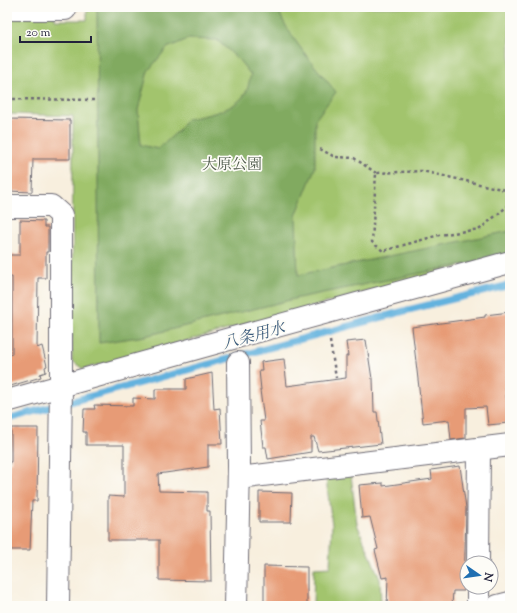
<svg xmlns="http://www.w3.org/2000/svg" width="517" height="613" font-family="'Sorts Mill Goudy','Noto Serif JP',serif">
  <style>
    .green { fill: #a2c46d; stroke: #627354 }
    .forest { fill: #81aa60; stroke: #52664e; fill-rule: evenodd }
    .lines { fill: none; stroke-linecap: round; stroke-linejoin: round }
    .stream { stroke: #64b2de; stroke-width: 7 }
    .building { fill: #e79b76 }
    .minor-casing { stroke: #6d6a74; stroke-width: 24 }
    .path { stroke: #6d6a74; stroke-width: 2.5; stroke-dasharray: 3 3; stroke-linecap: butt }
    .minor { stroke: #fff; stroke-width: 22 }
    .labels { text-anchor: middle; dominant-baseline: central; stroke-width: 3.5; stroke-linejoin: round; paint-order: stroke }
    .park-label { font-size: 15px; fill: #4f5b4c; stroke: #fdfcf7 }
    .water-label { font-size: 16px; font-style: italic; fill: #3c5c7c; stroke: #fdfcf7 }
  </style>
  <rect width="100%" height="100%" fill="#fdfcf7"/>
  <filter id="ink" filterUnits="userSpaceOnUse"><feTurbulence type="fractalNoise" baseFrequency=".025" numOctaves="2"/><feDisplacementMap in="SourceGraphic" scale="8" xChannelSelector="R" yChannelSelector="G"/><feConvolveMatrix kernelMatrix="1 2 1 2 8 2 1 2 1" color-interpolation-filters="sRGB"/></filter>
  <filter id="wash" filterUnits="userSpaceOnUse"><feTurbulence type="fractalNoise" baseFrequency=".012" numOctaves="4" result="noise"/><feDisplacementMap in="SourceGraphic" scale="16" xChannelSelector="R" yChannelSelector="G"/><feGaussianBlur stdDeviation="0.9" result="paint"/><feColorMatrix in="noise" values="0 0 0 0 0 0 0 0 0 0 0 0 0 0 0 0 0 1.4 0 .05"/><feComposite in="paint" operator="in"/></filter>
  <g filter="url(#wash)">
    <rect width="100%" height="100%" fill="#f8efde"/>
    <!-- green -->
    <g class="green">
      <path d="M7,7H55V20H87V7H510V253L83,369L72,361L73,116L7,114Z"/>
      <path d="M351,475L357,524L380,579L381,606H313L314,568L330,567L332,525L326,479Z"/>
    </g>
    <!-- forest -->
    <path class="forest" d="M97,7H278C283,31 320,72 336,92L315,120V168L296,216L298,275L510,231V255L298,298L145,336L99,343ZM188,39L217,40L239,60L251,75C249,80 249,85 247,90C238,111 206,115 187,119L178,131L158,149L141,145L138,110L148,71L167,48Z"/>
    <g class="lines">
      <!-- stream -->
      <path class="stream" d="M7,419L408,310L510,285"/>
    </g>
    <g id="blocks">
      <!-- building -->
      <g class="building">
        <path d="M7,119L70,120V159H33L32,192L7,191Z"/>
        <path d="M20,220L44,221V227H48V252H46V278H38L37,348L42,346L47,366L45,367L46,372L40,374L41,377L7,387V356L12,354V277H9V255H20Z"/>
        <path d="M510,312V385L505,386L509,423L488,425L486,407L466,408V438L451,440L449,420L423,423L412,327L485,317V315Z"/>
        <path d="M366,340L372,379L373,378L374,412H377L381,444L318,451L314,437H311V452L268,459L266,447H263L260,421H264L260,390H261L259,370H262L261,362L284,359L287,386L346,378V356H348L346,342Z"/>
        <path d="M212,373L214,409L220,408L222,444H208V467L158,474L159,491L207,492V511H210L211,581L159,580V540H108V496L124,497V445H86V432H83L84,409H95L94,405L133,406V398L155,399V389H186V379Z"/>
        <path d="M11,428H38L37,501H32L30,550H7V489H9V462H11Z"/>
        <path d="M460,466L466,508L464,591H453L452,606H387L388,577L382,578L375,550L378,549L370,517L362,518L359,485L383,483V486L432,479L431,470Z"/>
        <path d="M259,492L292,493L291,522H259Z"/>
        <path d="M264,566L307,567V606H264Z"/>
      </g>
    </g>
  </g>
  <g filter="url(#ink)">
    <use href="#blocks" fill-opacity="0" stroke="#6d6a74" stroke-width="1"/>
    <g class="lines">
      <!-- minor casing -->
      <g class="minor-casing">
        <g id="minor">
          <path d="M7,9H65V7"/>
          <path d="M7,206H51L61,215V386L58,606"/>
          <path d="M7,401L233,338L510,262"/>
          <path d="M239,478L510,445"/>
          <path d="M478,563L479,449"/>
          <path d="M236,606L239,466L238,363"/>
          <path d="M478,606V587"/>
          <path d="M498,606L510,603"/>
        </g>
      </g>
      <!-- path -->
      <g class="path">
        <path d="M7,99L97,100"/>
        <path d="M320,149L335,157L354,158L376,173"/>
        <path d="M510,191L422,171L376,173L372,242L383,251L439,235L480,229L510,204"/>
        <path d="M330,341L336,378"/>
      </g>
      <!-- minor -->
      <use href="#minor" class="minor"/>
    </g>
  </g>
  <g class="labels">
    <!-- park labels -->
    <g class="park-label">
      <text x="232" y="165">大原公園</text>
    </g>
    <!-- water labels -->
    <g class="water-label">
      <text transform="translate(254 337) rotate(-15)">八条用水</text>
    </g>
  </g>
  <!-- margin -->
  <rect width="517" height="613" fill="none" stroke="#fdfcf7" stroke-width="24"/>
  <!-- north arrow -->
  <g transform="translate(479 575) rotate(103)"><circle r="19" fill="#fdfcf7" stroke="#a5a5ac"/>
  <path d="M0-3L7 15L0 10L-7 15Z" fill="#1f6fb2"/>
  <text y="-6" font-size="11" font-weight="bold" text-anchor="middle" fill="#22223b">N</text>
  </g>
  <!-- scale -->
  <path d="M20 36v6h71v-6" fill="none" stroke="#22223b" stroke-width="2"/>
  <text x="26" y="36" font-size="12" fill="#22223b" stroke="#fdfcf7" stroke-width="3" paint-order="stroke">20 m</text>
</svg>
